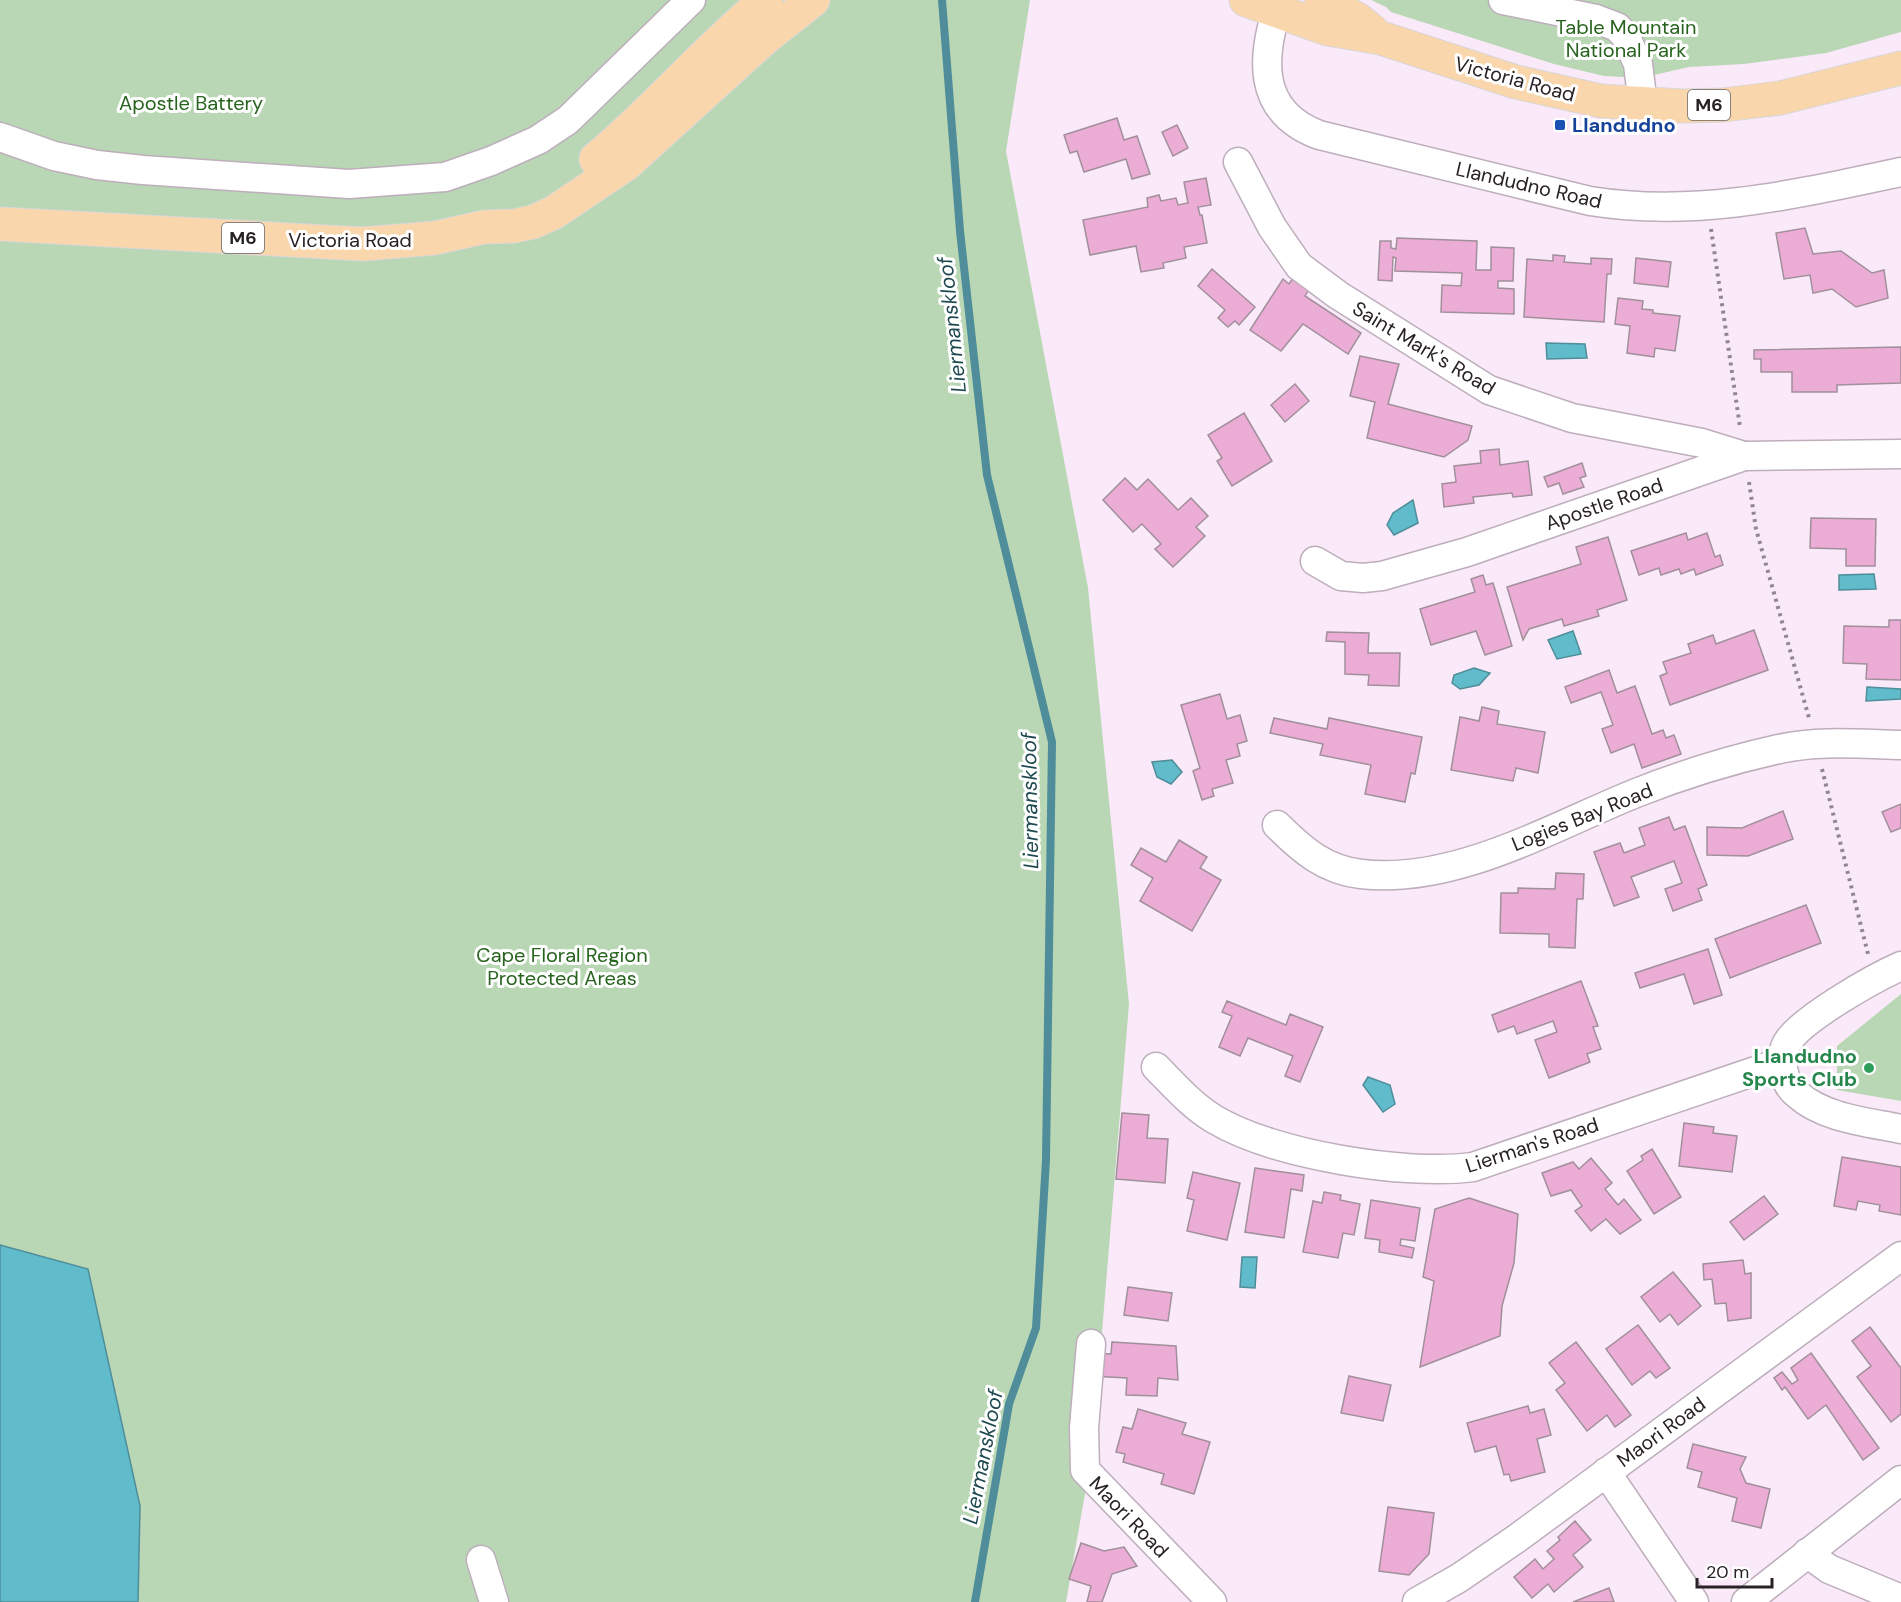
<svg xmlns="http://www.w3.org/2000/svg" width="1901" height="1602" font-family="'DM Sans',sans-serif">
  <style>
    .green { fill: #b9d7b4 }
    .water { fill: #60bbcb; stroke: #4f8d9a; stroke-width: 1.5 }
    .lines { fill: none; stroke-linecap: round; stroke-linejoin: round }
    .stream { stroke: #4f8d9a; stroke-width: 8 }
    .building { fill: #ebadd6; stroke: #a18f9a; stroke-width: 1.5 }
    .minor-casing { stroke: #bdaebc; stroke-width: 31 }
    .major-casing { stroke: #d8d7d8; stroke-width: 35 }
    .path { stroke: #928791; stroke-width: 4; stroke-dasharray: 3 4.5; stroke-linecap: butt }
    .minor { stroke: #fff; stroke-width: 28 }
    .major { stroke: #fad6ac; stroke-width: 33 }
    .transit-dot { fill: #1a4fb4; stroke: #fff; stroke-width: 2 }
    .leisure-dot { fill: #2e9e5b; stroke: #fff; stroke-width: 2 }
    .labels { text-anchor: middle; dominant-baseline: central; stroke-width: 6; stroke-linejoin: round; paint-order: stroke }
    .shield { fill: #fff; stroke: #686468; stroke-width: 1.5 }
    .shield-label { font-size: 18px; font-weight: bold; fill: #282227 }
    .park-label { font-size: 20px; fill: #27631d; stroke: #fff }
    .street-label { font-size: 20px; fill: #282227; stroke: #fff }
    .transit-label { font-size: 20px; font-weight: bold; fill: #164399; stroke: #fff; text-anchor: start }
    .leisure-label { font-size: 20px; font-weight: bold; fill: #27864d; stroke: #fff; text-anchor: end }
    .water-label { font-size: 21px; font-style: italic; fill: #1f4950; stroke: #fff }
  </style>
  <rect width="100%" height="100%" fill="#faeaf9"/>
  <!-- green -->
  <g class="green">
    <path d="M0,0H1030L1006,151L1088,588L1129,1004L1092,1454L1066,1602H138L140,1506L88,1269L0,1245Z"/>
    <path d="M1371,0H1901V32L1826,53L1744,64L1689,67L1641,78L1604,76L1554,64L1391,12L1386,7Z"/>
    <path d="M1901,994V1101L1837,1090V1046Z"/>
  </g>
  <!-- water -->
  <g class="water">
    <path d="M1546,343L1585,344L1587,358L1547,359Z"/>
    <path d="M1413,500L1418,523L1394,535L1387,525L1393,513Z"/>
    <path d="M1874,574L1876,589L1839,590V575Z"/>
    <path d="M1573,631L1581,654L1557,659L1548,640Z"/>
    <path d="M1474,668L1490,673L1479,685L1460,689L1452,683L1454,675Z"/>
    <path d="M1867,687L1901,689V699L1866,701Z"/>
    <path d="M1172,760L1182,772L1171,784L1157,777L1152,762Z"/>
    <path d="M1368,1077L1390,1085L1395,1104L1383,1112L1363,1085Z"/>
    <path d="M0,1245L88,1269L140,1506L138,1602H0Z"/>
    <path d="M1242,1257H1257L1255,1288L1240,1287Z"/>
  </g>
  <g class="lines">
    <!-- stream -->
    <path class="stream" d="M942,0L960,231L987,475L1052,742L1046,1160L1036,1328L1009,1404L975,1602"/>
  </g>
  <!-- building -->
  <g class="building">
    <path d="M1117,118L1124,140L1137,136L1150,174L1132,179L1126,159L1084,172L1077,151L1070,153L1064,135Z"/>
    <path d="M1177,125L1188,148L1173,156L1162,132Z"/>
    <path d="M1206,178L1211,205L1198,207L1200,215H1202L1207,243L1184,247L1186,258L1163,263L1164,268L1141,272L1136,246L1090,255L1083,220L1148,207L1147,198L1159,195L1161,201L1176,198L1178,205L1188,203L1184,182Z"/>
    <path d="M1805,228L1813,254L1841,251L1872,273L1884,270L1888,298L1856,307L1832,289L1813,293L1810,275L1784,279L1776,233Z"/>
    <path d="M1397,238L1477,241L1476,270H1491V247L1514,248L1513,281H1498V288L1514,289V314L1441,312L1442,285L1461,286L1462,273L1395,271L1396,258L1393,257L1392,281L1378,280L1380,241H1391V248L1396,249Z"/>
    <path d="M1553,255L1565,256L1564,262L1591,264V258L1612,259L1611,274H1607L1604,322L1524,317L1527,259L1553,261Z"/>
    <path d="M1636,258L1671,262L1668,287L1634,283Z"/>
    <path d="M1212,269L1255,307L1239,325L1235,321L1228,327L1218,318L1225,310L1198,286Z"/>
    <path d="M1293,278L1309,289L1305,296L1361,333L1348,354L1303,324L1281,351L1250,330L1283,279L1289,284Z"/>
    <path d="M1618,298L1643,301L1642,309L1653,310V313L1680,316L1675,351L1655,348L1654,357L1627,353L1630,326L1615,324Z"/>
    <path d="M1901,347V383L1837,385V392H1792V372H1761V359H1754V350Z"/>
    <path d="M1360,356L1399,364L1388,404L1472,426L1468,440L1444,457L1367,438L1375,402L1350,396Z"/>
    <path d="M1295,384L1309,401L1285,422L1271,405Z"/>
    <path d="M1244,413L1272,461L1232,486L1217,461L1222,458L1208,435Z"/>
    <path d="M1499,449L1500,465L1528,461L1532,495L1513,497L1512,493L1473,497L1474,503L1444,507L1442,484L1456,482L1454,466L1481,463L1480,451Z"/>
    <path d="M1582,463L1586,476L1580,478L1584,487L1563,494L1559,483L1548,487L1544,477Z"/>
    <path d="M1125,478L1137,490L1148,479L1178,510L1191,498L1208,516L1196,527L1205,536L1173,567L1155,549L1161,544L1142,524L1133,532L1103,500Z"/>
    <path d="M1811,518L1876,519L1875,566H1846V549L1810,548Z"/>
    <path d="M1686,533L1688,540L1707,533L1715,557L1720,555L1723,565L1696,575L1694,569L1681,574L1679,569L1661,575L1659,568L1639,575L1631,551Z"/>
    <path d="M1608,537L1627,600L1597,610L1599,616L1564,626L1562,619L1529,629L1523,640L1507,587L1581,564L1576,547Z"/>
    <path d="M1483,575L1486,585L1493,583L1512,646L1485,655L1476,631L1431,645L1420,609L1475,592L1471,579Z"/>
    <path d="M1889,620H1901V680L1866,679L1867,664L1843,663L1844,626L1889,627Z"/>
    <path d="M1754,630L1768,670L1670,705L1660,676L1667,673L1663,662L1691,653L1688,644L1713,635L1716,644Z"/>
    <path d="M1327,632L1369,633L1368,653H1400L1399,686L1368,685L1369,675L1345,674V642L1326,641Z"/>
    <path d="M1609,670L1617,693L1635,686L1652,734L1663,730L1666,738L1674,735L1681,754L1642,768L1634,744L1611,753L1602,729L1613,725L1601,692L1571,703L1565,687Z"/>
    <path d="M1220,694L1227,719L1240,715L1247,741L1237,744L1240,756L1226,760L1233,783L1212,789L1214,796L1202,800L1193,771L1200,768L1181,705Z"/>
    <path d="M1482,707L1499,711L1497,724L1545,732L1538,773L1516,768L1513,781L1451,770L1460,717L1479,721Z"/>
    <path d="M1274,718L1327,729L1329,718L1422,737L1415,774L1411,773L1405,802L1365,794L1371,765L1320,755L1323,744L1270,733Z"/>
    <path d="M1901,804V828L1891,832L1882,812Z"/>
    <path d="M1783,811L1793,839L1748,856L1707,855V827L1742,828Z"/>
    <path d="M1669,817L1674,830L1685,826L1707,885L1698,889L1702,900L1673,911L1665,889L1682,883L1674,861L1631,877L1639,897L1614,906L1594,852L1620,843L1624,853L1645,845L1639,828Z"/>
    <path d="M1179,840L1207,857L1200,868L1221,880L1192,931L1140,901L1153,878L1131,865L1141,848L1166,862Z"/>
    <path d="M1556,873L1584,874L1583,899H1577L1575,948L1549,947V934L1500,933L1501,893H1518V888L1555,889Z"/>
    <path d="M1806,905L1821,943L1730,978L1715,939Z"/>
    <path d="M1708,949L1722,995L1694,1004L1684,974L1640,988L1635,973Z"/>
    <path d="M1581,981L1598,1026L1593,1027L1601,1049L1587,1054L1590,1062L1549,1078L1535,1040L1557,1032L1553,1021L1517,1034L1514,1026L1498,1032L1492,1015Z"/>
    <path d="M1227,1001L1286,1025L1290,1014L1323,1027L1300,1082L1285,1076L1293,1056L1248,1038L1240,1056L1219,1047L1232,1016L1222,1012Z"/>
    <path d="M1122,1113L1149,1115L1147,1138L1168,1139L1165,1183L1116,1179Z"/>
    <path d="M1684,1123L1714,1127L1713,1133L1737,1136L1732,1172L1679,1166Z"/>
    <path d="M1652,1149L1681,1197L1654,1214L1627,1171L1643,1160L1641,1156Z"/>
    <path d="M1842,1157L1901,1167V1215L1879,1211L1880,1205L1858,1201L1856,1210L1834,1206Z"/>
    <path d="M1591,1158L1612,1183L1605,1189L1618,1205L1624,1199L1641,1220L1620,1234L1606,1219L1591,1231L1575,1211L1582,1206L1571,1190L1551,1196L1542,1173L1573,1162L1579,1169Z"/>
    <path d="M1255,1168L1304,1175L1302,1191L1291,1189L1284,1238L1245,1232Z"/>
    <path d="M1193,1172L1240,1183L1227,1240L1187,1231L1194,1200L1187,1198Z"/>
    <path d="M1324,1192L1341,1195L1340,1200L1360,1204L1354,1235L1343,1233L1338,1258L1303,1252L1313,1201L1322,1203Z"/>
    <path d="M1764,1196L1778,1214L1744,1240L1730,1222Z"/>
    <path d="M1469,1198L1518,1214L1514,1263L1502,1306L1500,1336L1420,1367L1434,1281L1423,1277L1435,1209Z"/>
    <path d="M1371,1200L1420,1208L1415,1241L1401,1239L1400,1245L1414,1248L1412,1258L1379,1252L1380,1240L1365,1238Z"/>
    <path d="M1743,1260L1745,1274L1751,1273V1318L1728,1321L1726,1303L1715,1304L1712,1279L1704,1280L1703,1264Z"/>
    <path d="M1673,1272L1701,1306L1678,1325L1670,1314L1660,1322L1641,1297Z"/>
    <path d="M1128,1287L1172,1293L1168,1321L1124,1315Z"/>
    <path d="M1638,1325L1670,1368L1656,1378L1650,1371L1632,1385L1606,1349Z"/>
    <path d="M1870,1327L1901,1368V1414L1891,1422L1857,1377L1871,1366L1852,1341Z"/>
    <path d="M1112,1342L1176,1346L1178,1380L1158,1378L1157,1396L1126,1395L1127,1378L1091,1376L1092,1353L1111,1354Z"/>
    <path d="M1576,1342L1631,1415L1615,1427L1607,1415L1587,1431L1556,1390L1565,1383L1549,1363Z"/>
    <path d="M1811,1353L1879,1448L1863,1460L1826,1405L1808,1419L1785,1387L1782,1390L1774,1378L1782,1372L1792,1384L1798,1380L1791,1368Z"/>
    <path d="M1349,1376L1391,1385L1383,1421L1341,1413Z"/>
    <path d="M1528,1406L1530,1413L1544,1409L1551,1435L1537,1439L1545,1472L1511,1481L1509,1474L1504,1475L1496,1446L1475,1452L1467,1423Z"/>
    <path d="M1138,1409L1186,1423L1182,1434L1210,1442L1194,1494L1161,1484L1164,1474L1123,1462L1125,1454L1116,1452L1123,1427L1132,1429Z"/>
    <path d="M1693,1444L1746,1457L1740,1469L1746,1483L1770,1489L1761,1528L1732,1521L1737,1498L1698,1487L1702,1472L1687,1468Z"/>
    <path d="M1388,1507L1434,1513L1429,1554L1409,1575L1379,1571Z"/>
    <path d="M1575,1521L1591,1540L1573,1555L1583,1567L1554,1592L1548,1584L1532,1598L1514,1577L1535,1559L1543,1569L1554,1559L1547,1551L1560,1540L1558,1537Z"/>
    <path d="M1081,1543L1104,1551L1124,1547L1137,1566L1112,1574L1102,1602H1087L1091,1586L1069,1579Z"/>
    <path d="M1609,1588L1614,1602H1573Z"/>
  </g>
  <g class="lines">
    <!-- minor casing -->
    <g class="minor-casing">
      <g id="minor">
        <path d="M1280,0C1261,55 1255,111 1319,135L1590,201C1696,218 1797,194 1901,172"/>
        <path d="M1503,0L1596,19L1617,27L1625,35L1638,64L1643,105"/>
        <path d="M0,137L54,156L97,165L143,170L349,184L445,177L491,161L538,140L568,120L691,0"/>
        <path d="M1238,162L1272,227L1299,266L1338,295L1489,390L1572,418L1702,443L1744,456"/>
        <path d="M1315,561L1341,576L1363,578L1382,576L1467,552L1744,456L1901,454"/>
        <path d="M1277,825C1302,850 1325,870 1361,874C1454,885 1552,827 1636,793C1679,776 1734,759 1779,749C1818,740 1861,744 1901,745"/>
        <path d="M1901,966C1874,978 1801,1019 1787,1043C1778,1059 1783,1083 1797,1094C1823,1118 1867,1122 1901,1129"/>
        <path d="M1156,1067C1174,1085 1192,1106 1214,1119C1274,1155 1405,1176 1473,1167L1782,1062"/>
        <path d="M1091,1344L1084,1428L1085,1470L1212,1602"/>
        <path d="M1606,1472L1694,1602"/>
        <path d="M1807,1553L1829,1569L1901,1599"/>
        <path d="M481,1560L494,1602"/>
        <path d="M1417,1602L1459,1578L1516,1539L1901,1256"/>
        <path d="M1746,1602L1901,1480"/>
      </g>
    </g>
    <!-- major casing -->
    <g class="major-casing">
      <g id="major">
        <path d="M1246,0L1328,29L1381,38L1516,82L1601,101L1682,106L1723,105L1780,98L1901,68"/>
        <path d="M1321,0L1357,19L1372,31"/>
        <path d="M596,159C656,109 706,49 766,0"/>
        <path d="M0,224L363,244L435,238L484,227L514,226L533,222L553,213L626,164L766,37L813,0"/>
      </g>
    </g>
    <!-- path -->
    <g class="path">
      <path d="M1711,229L1740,427"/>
      <path d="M1749,482L1756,529L1809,718"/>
      <path d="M1822,769L1868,954"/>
    </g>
    <!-- minor -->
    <use href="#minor" class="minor"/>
    <!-- major -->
    <use href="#major" class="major"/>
  </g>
  <!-- markers -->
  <rect class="transit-dot" x="1554" y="119" width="12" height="12" rx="3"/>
  <circle class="leisure-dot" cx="1869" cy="1068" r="6"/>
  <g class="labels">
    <!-- shield labels -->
    <g class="shield">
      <rect x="1688" y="90" width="42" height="30" rx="4.5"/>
      <rect x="222" y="223" width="42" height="30" rx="4.5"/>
    </g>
    <g class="shield-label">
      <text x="1709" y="105">M6</text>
      <text x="243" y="238">M6</text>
    </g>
    <!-- park labels -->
    <g class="park-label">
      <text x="1626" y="27">Table Mountain<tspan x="1626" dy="23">National Park</tspan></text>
      <text x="191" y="103">Apostle Battery</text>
      <text x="562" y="955">Cape Floral Region<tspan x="562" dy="23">Protected Areas</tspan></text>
    </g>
    <!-- street labels -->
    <g class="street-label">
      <text transform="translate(1515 79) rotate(15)">Victoria Road</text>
      <text transform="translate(1529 185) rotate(13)">Llandudno Road</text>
      <text x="350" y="240">Victoria Road</text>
      <text transform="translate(1424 348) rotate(31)">Saint Mark's Road</text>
      <text transform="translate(1604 504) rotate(-19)">Apostle Road</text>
      <text transform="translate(1582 817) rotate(-22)">Logies Bay Road</text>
      <text transform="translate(1532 1145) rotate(-18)">Lierman's Road</text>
      <text transform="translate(1661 1432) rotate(-36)">Maori Road</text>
      <text transform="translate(1129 1517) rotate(46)">Maori Road</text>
    </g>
    <!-- transit labels -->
    <g class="transit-label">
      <text x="1572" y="125">Llandudno</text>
    </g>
    <!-- leisure labels -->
    <g class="leisure-label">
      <text x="1857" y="1056">Llandudno<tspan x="1857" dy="23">Sports Club</tspan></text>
    </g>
    <!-- water labels -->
    <g class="water-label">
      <text transform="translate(952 325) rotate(-96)">Liermanskloof</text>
      <text transform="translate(1030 801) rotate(-91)">Liermanskloof</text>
      <text transform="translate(983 1457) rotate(-79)">Liermanskloof</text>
    </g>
  </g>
  <!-- scale -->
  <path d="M1697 1578v9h75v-9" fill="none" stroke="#282227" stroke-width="3"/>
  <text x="1706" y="1578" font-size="18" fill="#282227" stroke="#ffffff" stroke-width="4.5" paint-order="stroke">20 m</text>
</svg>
